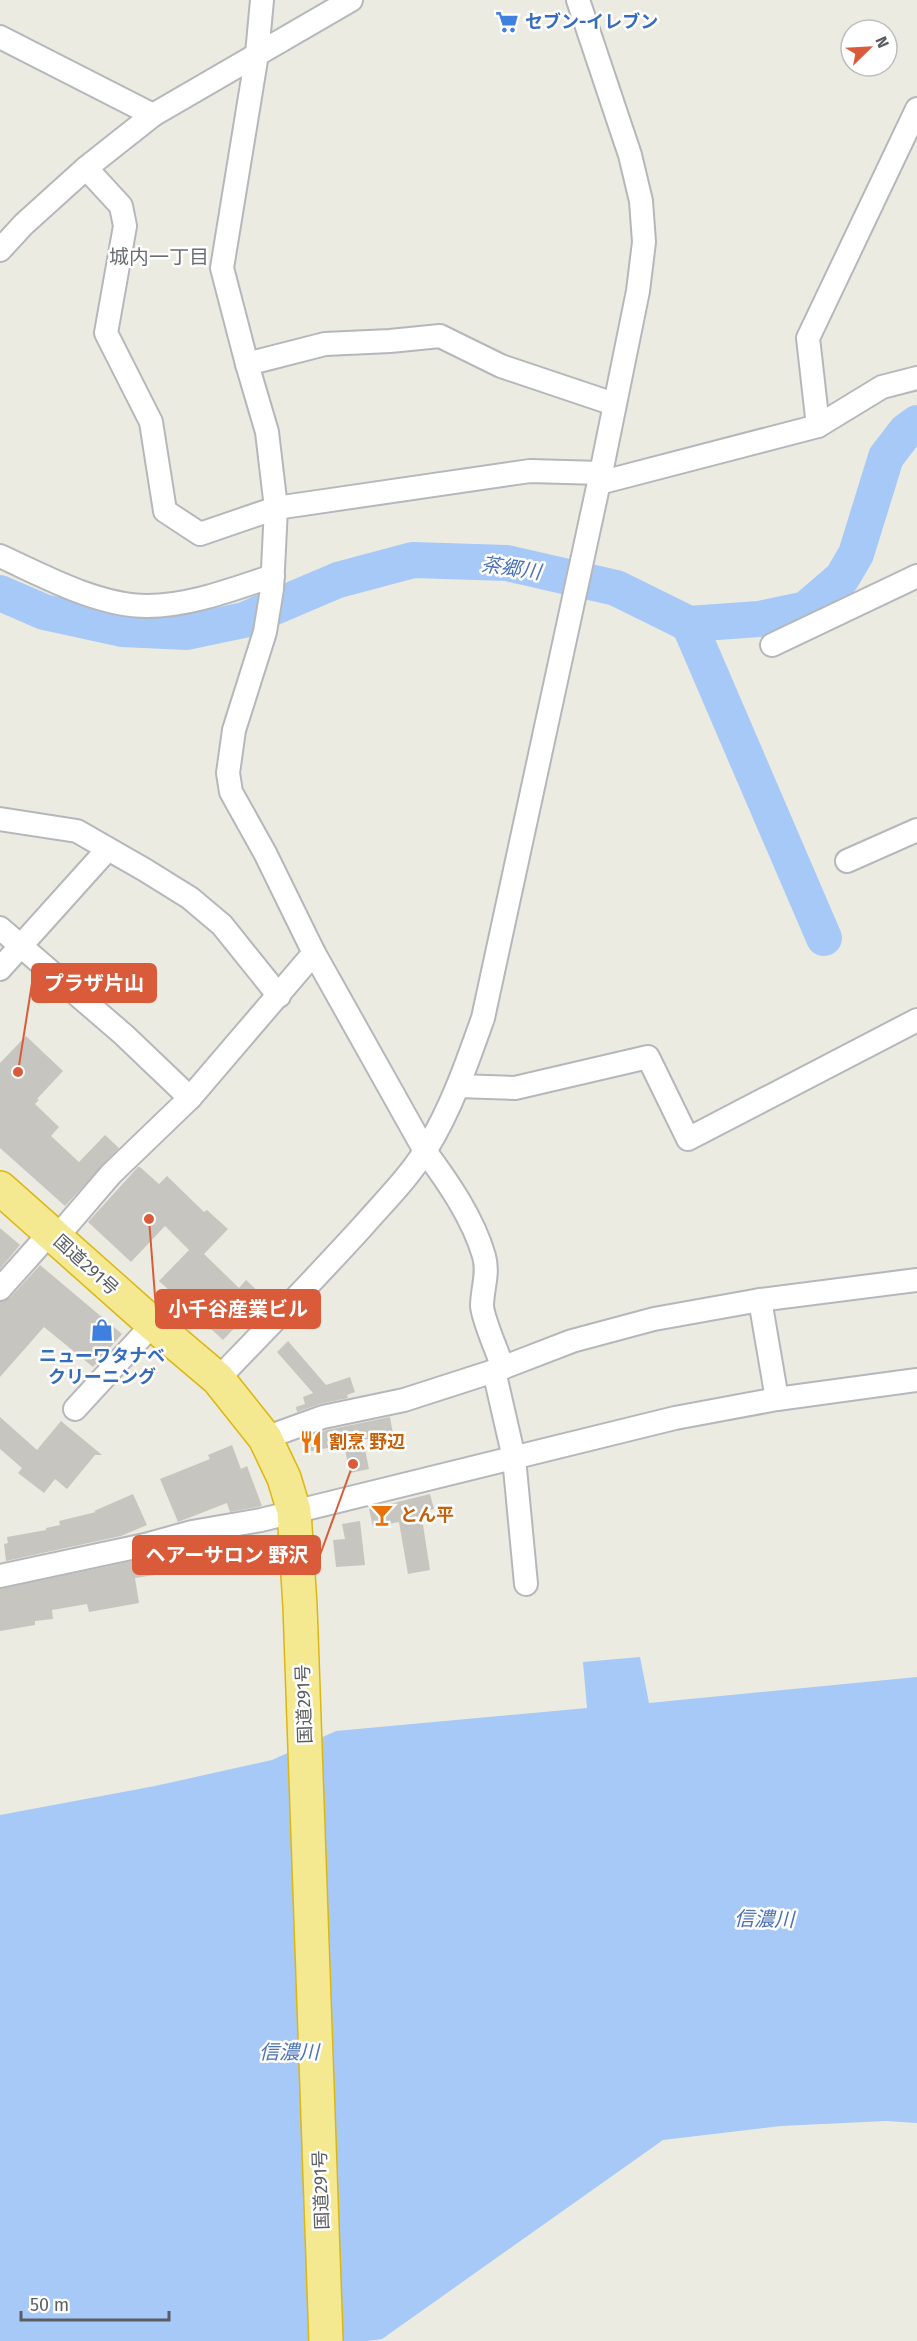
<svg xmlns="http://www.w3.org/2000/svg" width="917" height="2341" font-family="'Fira Sans','Noto Sans JP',sans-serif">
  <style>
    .water { fill: #a6c9f8 }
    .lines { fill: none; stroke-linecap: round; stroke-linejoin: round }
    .river { stroke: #a6c9f8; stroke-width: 36 }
    .building { fill: #c7c5bf }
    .minor-casing { stroke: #b5b7bb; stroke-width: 26 }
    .highway-casing { stroke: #dcb712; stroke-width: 36 }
    .minor { stroke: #fff; stroke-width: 22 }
    .highway { stroke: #f4e891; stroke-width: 33 }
    .labels { text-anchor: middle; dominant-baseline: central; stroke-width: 5; stroke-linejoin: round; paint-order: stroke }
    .shop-label { font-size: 18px; font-weight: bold; fill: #366cbe; stroke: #fff; text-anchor: start }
    .street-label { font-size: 18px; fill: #5a5d62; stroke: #fff }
    .food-label { font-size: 18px; font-weight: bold; fill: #c56008; stroke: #fff; text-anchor: start }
    .neighbourhood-label { font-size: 20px; fill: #6b6e73; stroke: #fff }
    .water-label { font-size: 20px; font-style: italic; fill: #4c72b8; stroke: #fff }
    .leader { fill: none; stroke: #da5b3a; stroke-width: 2 }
    .callout-dot { fill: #da5b3a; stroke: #fff; stroke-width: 2 }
    .callout { fill: #da5b3a; stroke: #da5b3a; stroke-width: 2 }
    .callout-label { font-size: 20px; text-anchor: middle; font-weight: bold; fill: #fff }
  </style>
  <rect width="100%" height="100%" fill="#ecebe2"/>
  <!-- water -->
  <path class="water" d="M640,1657L649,1703L917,1677V2123L886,2121L781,2126L663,2140L382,2339L368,2341H0V1815L155,1786L272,1760L336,1731L587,1708L583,1662Z"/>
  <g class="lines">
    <!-- river -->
    <g class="river">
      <path d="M0,593L44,612L122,629L187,632L244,620L338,580L413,560L507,563L616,588L689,624L759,619L806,609L842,578L856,554L886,457L906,431L917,423"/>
      <path d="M689,624L824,938"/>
    </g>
  </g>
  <!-- building -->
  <g class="building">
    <path d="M26,1036L63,1071L37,1099L39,1100L35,1104L59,1127L51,1136L79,1162L105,1135L119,1148L65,1206L0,1148V1063Z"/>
    <path d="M138,1167H140L159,1184L167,1176L204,1212L207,1210L228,1229L204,1254L239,1288L246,1280L264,1297L223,1340L159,1281L189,1250L165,1226L131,1262L88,1222Z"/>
    <path d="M0,1228L20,1245L0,1269Z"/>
    <path d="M40,1265L122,1334L93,1367L44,1327L0,1377V1302L10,1298Z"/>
    <path d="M288,1341L326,1385L350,1377L355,1392L347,1395L348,1398L320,1404L297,1412L296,1407L305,1404L303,1397L313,1393L277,1352Z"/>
    <path d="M0,1417L37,1450L61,1421L102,1455H95L67,1489L55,1479L44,1493L18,1473L22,1468L0,1449Z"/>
    <path d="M390,1417L393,1434L363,1440L369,1469L350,1473L344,1445L306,1452L303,1439L327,1430Z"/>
    <path d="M232,1445L241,1469L247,1466L262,1506L230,1512L227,1503L178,1522L160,1479L210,1459L208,1455Z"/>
    <path d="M133,1494L147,1525L121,1536L6,1561L4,1544L8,1543L7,1537L46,1530V1528L60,1525L59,1521L96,1512L94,1511Z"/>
    <path d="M430,1494L434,1509L421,1512L430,1570L408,1574L399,1522L373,1527L369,1509Z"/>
    <path d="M360,1521L365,1565L336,1567L333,1540L345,1539L342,1524Z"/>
    <path d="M231,1539L234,1563L135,1578L139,1603L89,1612L87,1604L52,1610L53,1619L35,1621V1625L0,1631V1589L161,1555L189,1551L188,1547Z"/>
  </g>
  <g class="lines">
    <!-- minor casing -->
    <g class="minor-casing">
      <g id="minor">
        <path d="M262,0L257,54L222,268L247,364L267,432L276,508L272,589L265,632L234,730L228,773L231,792L265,853L314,953L425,1151C448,1182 473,1218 484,1256C489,1274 482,1289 482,1306C483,1320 498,1353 503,1368"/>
        <path d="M0,37L153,115"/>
        <path d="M86,168L121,206L125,226L106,333L151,422L165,511L200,534L276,508L530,471L601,473"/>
        <path d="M0,250L24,224L86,168L153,115L351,0"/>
        <path d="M247,364L325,344L390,341L440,336L501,366L614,404"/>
        <path d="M818,426L808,338L917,109"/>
        <path d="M599,483L818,426L882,387L917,378"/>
        <path d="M0,556C44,576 98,606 147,606C190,606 233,589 273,576"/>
        <path d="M772,645L917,576"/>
        <path d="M0,819L77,831L145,870L190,898L222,925L279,996"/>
        <path d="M847,861L917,830"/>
        <path d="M0,928L124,1035L190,1098"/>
        <path d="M0,969L107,850"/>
        <path d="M458,1086L515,1088L648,1057L688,1139L917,1020"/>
        <path d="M56,1238L111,1174L190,1098L314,953"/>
        <path d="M0,1289L50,1233"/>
        <path d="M760,1300L777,1399"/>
        <path d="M494,1371L514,1458L526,1584"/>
        <path d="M218,1379C267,1328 316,1278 363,1226C385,1201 410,1176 427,1148C452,1107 467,1063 483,1018L601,473L638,291L644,242L641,201L630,155L578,0"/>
        <path d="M75,1409L153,1324"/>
        <path d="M265,1438L323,1417L404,1400L494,1371L572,1341L654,1319L760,1300L917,1280"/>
        <path d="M0,1576L145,1545L192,1532L261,1520L675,1418L777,1399L917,1380"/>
      </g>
    </g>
    <!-- highway casing -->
    <g class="highway-casing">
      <path id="highway" d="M0,1188L153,1324L218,1379L265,1438L284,1478L294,1511L300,1606L326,2341"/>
    </g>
    <!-- minor -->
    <use href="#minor" class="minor"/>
    <!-- highway -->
    <use href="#highway" class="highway"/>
  </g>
  <!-- icons -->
  <defs>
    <g id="supermarket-bare" transform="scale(1.8)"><path d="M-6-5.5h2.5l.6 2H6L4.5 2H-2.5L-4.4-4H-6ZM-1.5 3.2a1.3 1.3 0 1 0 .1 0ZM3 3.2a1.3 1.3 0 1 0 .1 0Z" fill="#3f7fe0" stroke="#fff" stroke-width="2.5" paint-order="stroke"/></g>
    <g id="shop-bare" transform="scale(1.8)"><path d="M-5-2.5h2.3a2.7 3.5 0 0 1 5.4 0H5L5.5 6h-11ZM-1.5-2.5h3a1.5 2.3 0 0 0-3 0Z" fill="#3f7fe0" stroke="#fff" stroke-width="2.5" paint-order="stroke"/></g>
    <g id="restaurant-bare" transform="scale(1.8)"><path d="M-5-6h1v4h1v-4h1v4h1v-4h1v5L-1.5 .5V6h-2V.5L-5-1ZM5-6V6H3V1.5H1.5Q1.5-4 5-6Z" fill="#e8710a" stroke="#fff" stroke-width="2.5" paint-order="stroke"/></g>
    <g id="bar-bare" transform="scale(1.8)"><path d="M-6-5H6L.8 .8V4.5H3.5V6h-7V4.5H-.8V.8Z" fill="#e8710a" stroke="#fff" stroke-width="2.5" paint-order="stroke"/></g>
  </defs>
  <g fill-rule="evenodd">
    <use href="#supermarket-bare" x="507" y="22"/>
    <use href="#shop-bare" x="102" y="1330"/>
    <use href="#restaurant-bare" x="311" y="1442"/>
    <use href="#bar-bare" x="382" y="1515"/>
  </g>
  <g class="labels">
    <!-- shop labels -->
    <g class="shop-label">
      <text x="525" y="22">セブン-イレブン</text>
      <text x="102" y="1356" text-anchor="middle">ニューワタナベ<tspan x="102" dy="21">クリーニング</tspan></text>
    </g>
    <!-- street labels -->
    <g class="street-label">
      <text transform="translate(86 1265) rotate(42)">国道291号</text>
      <text transform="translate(304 1704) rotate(-92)">国道291号</text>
      <text transform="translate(321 2190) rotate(-92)">国道291号</text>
    </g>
    <!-- food labels -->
    <g class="food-label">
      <text x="329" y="1442">割烹 野辺</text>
      <text x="400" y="1515">とん平</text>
    </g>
    <!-- neighbourhood labels -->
    <g class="neighbourhood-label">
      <text x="159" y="257">城内一丁目</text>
    </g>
    <!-- water labels -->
    <g class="water-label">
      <text transform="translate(511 568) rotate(8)">茶郷川</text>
      <text transform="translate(764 1919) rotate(1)">信濃川</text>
      <text x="289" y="2052">信濃川</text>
    </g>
  </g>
  <!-- callouts -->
  <path class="leader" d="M18 1072L32 983M149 1219L156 1309M353 1464L320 1555"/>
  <g class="callout-dot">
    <circle cx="18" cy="1072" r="6"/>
    <circle cx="149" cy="1219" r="6"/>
    <circle cx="353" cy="1464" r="6"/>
  </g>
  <g class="callout">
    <rect x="32" y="964" width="124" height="38" rx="6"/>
    <rect x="156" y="1290" width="164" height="38" rx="6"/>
    <rect x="133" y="1536" width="187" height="38" rx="6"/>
  </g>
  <g class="callout-label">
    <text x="94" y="990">プラザ片山</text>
    <text x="238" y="1316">小千谷産業ビル</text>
    <text x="227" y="1562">ヘアーサロン 野沢</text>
  </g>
  <!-- north arrow -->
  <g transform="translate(869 48) rotate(66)"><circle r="28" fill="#ffffff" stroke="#bdbec0" stroke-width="1.5"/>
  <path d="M0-4.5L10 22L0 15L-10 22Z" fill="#da5b3a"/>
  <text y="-9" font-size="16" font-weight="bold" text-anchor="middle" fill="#5a5d62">N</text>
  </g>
  <!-- scale -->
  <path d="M21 2311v9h148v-9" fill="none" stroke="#5a5d62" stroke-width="3"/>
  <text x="30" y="2311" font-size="18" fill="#5a5d62" stroke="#ffffff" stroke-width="4.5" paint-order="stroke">50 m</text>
</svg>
